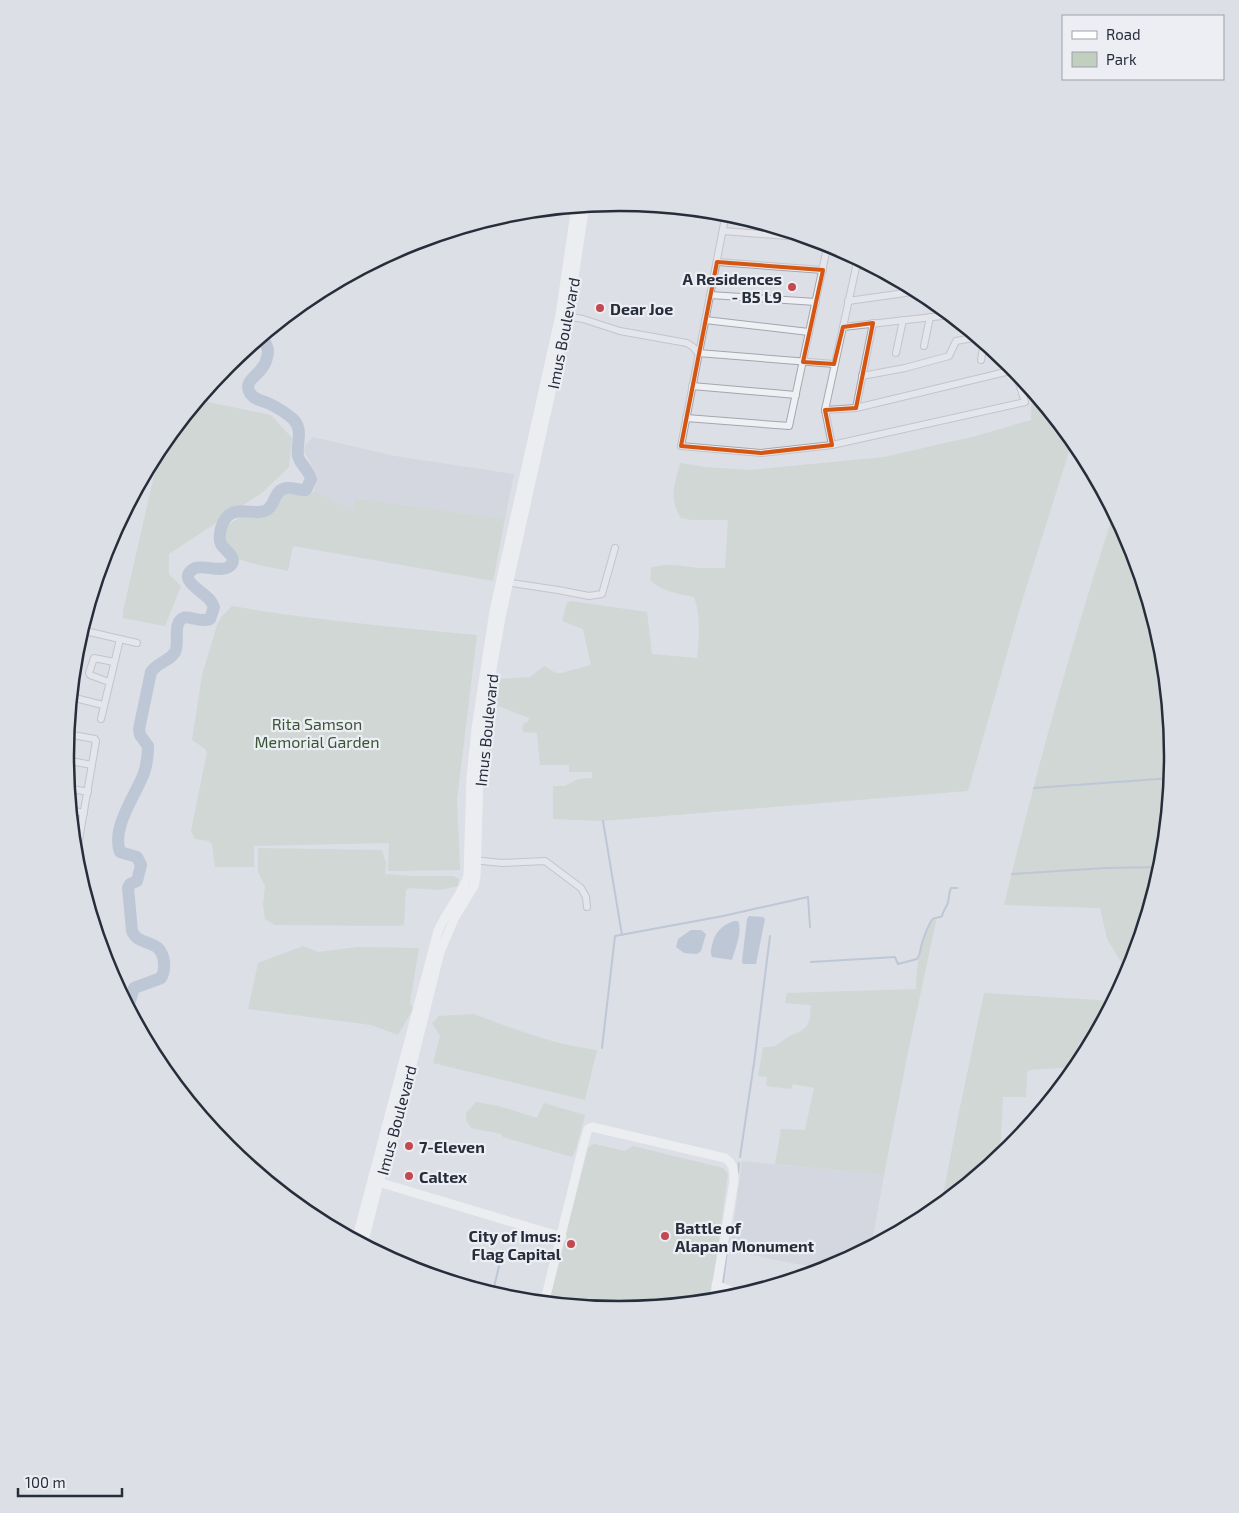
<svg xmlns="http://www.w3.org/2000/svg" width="1239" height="1513" font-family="'Exo 2',sans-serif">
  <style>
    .built { fill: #cbced7 }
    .green { fill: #c1cfbe }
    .water { fill: #9aaac4 }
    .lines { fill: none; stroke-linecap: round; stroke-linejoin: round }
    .stream { stroke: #9aaac4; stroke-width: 2 }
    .river { stroke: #9aaac4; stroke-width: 12 }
    .street-casing { stroke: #a3a6af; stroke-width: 8 }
    .street { stroke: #eff0f4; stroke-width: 6 }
    .secondary { stroke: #fff; stroke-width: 9 }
    .marked { fill: none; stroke: #d55511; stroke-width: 4; stroke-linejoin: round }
    .poi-dot { fill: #c4484f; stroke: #eceef4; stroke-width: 2 }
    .labels { text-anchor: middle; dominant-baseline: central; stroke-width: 4.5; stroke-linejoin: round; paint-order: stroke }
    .poi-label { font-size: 16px; font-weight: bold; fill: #272d3b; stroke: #eceef4; text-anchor: start }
    .street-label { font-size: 16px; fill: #272d3b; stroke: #eceef4 }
    .park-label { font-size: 16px; fill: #395636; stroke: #eceef4 }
    .rim { fill: none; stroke: #272d3b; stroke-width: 2.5 }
  </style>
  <rect width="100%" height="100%" fill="#dddfe6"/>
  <!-- built -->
  <g class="built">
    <path d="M313,437L395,456L514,474L505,519L357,498L353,509L346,507L314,491L317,475L304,451L305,445Z"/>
    <path d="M742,1161L884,1175L871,1248L828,1270L730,1251Z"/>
  </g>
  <!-- green -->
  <g class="green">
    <path d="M1032,389L1073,439L1022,601L968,791L603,821L553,819V786H565L578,779L592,778V772H569V765H540L537,733L523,732L522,728L524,723L528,722L529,718L496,705L500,679L530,677L544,666L556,673H561L591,665L583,629L562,621L567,603L570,601L647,612L652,654L697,658C699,639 701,616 694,597C679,594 661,591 650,580L651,568C666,562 684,567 700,568C708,568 717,568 725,568L728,520H691L681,518C668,498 675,484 680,463L705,467L750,470L884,457L976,436L1031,420Z"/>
    <path d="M198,400L271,415L292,438L289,467L263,492L169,554V574L181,586L165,626L123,618V611L161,445Z"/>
    <path d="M314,491L346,507L353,509L356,498L505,519L493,581L293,546L288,571C277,568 243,563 235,557C214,540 223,523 246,515C252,514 259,515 265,515L275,506L277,496L279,493L306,496L310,495Z"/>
    <path d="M1114,512L1132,545L1163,649L1174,757L1163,865L1132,969L1128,976L1121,962L1107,939L1100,908L1004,905C1036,772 1072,641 1114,512Z"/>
    <path d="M232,606C313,620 395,627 477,635L457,800L460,870L388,871L389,843L254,846V867H215L212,844L209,841L195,839L191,831L207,752L204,748L192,740L202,675L217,625L222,616Z"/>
    <path d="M258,848L382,850L386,863L385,874L411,876H453L459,879L458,886L440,890L409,888L406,890L404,924L400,926L275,925L265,919L263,905L265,886L258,872Z"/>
    <path d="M937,917L908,1052L884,1175L775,1164L781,1129L805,1130L814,1088L793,1084L791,1089L766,1086L767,1077L758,1076L763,1047C780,1047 775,1045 788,1037C791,1035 795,1034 799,1032C811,1026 810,1017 811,1005L785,1003L787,993L916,989C916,972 920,925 937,917Z"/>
    <path d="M303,946L318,952L358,947L419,948L410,1003L413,1009L398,1035L371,1025L248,1009L258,963Z"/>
    <path d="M984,993L1114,1001L1077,1069L1060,1068L1029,1070L1027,1073L1026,1097H1003L1000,1158L941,1206L959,1112Z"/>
    <path d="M474,1014C513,1029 555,1045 597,1050L585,1100L433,1063L440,1036L432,1023L439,1016Z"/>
    <path d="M476,1102L499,1106L537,1118L544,1103L585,1115L576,1149L572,1157L503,1137L501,1134L471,1128L466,1120V1113Z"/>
    <path d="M594,1144L625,1151L633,1146L723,1168L728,1174L716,1262L708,1302L619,1311L548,1304L588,1148Z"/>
  </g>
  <!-- water -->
  <g class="water">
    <path d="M749,916L763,917L765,919L756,964H743L742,961L747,919Z"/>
    <path d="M734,921H738C743,931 735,949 732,960L712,957C710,952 711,950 712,945C715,932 722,925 734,921Z"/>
    <path d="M691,930H701L706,934L701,951L697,954L684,953L676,947L678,939Z"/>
  </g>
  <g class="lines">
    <!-- stream -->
    <g class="stream">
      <path d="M1137,560L1134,571L1142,578"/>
      <path d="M1034,788L1172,778"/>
      <path d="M603,821L622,935"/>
      <path d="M1012,874L1105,868L1163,867"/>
      <path d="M811,962L895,957L898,964L917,959C920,955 920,952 921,947C922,942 929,921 934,918C935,918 942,917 942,916C943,911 945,909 947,905C950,899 948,894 951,888H957"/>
      <path d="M602,1048L615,936L723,916L808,897L810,927"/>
      <path d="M740,1157L754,1063L770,936"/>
      <path d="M738,1173L739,1163"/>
      <path d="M723,1283L729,1235"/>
      <path d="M492,1295L503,1250"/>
    </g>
    <!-- river -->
    <path class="river" d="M128,1007L134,988L161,978C166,970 165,955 158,948C149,941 137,943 132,931L128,888L130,884L137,881L141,865L137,857L120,852C111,827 136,795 144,773C147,764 148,755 148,746L140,735L139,729L151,672C158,662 170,661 175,652C180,643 172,624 183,618C189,615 199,623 210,619L214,607C214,606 210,600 210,600C203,591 175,579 195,568C205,565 221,573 230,566C239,558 224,550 221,544C219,540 220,532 221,528C230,499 254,518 267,510C276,504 274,489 287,488C293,487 299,491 306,490L311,479C309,470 299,463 298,456C296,443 304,430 293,419C286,413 278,408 270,404C264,401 254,400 250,393C243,382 257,376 262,368C266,364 268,355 268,350C267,345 264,340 262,336"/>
    <!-- street casing -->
    <g class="street-casing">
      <g id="street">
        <path d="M726,213L681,446L761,453L832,445L825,410L858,258"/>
        <path d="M723,231L812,238"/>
        <path d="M717,262L823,270"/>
        <path d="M856,266L871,265"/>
        <path d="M710,295L816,302"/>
        <path d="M848,301L919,291"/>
        <path d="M566,316L583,319L620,331L687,343L693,347L698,353L834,364"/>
        <path d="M705,320L809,332"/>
        <path d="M843,327L951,315"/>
        <path d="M924,346L930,317"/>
        <path d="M896,353L903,320"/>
        <path d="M981,360L984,342"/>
        <path d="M862,376L905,368L949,356L956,341L979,337"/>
        <path d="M692,386L796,395"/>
        <path d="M856,408L873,323"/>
        <path d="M825,410L856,408L1014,370"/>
        <path d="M686,418L789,426L828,243"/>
        <path d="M832,445L1025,402L1014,368"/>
        <path d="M505,582L558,590L589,596L602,594L615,548"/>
        <path d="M81,630L137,643"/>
        <path d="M109,682L90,675L89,673L94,658L114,662"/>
        <path d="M71,697L103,705"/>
        <path d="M101,719L120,639"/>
        <path d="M67,734L95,739L96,741L75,863"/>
        <path d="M65,760L92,765"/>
        <path d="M68,788L88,792"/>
        <path d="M70,810L84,813"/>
        <path d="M472,860L502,863L545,861L581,888L586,897L587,907"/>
      </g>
    </g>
    <!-- street -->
    <use href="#street" class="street"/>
    <!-- secondary -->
    <g class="secondary">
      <path d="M375,1181L562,1237"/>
      <path d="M356,1241L438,931C446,911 462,896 468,875L471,777L476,729L494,611L560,315L576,206"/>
      <path d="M363,1245L379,1182L395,1133L440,952L455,917L474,886L476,877L479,777L492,669L502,612L568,316L585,205"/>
      <path d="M716,1285L743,1296"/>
      <path d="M544,1304L583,1146L588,1129L592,1127L725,1158C734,1164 734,1171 734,1181L714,1302"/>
    </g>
  </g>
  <!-- marked area -->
  <path d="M0 0H1239V1513H0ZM717,262L823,270L803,362L834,364L843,327L873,323L856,408L825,410L832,445L761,453L681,446Z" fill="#dddfe6" fill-opacity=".55" fill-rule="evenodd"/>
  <path class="marked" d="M717,262L823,270L803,362L834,364L843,327L873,323L856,408L825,410L832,445L761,453L681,446Z"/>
  <!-- markers -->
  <g class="poi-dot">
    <circle cx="792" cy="287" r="5"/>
    <circle cx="600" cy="308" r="5"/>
    <circle cx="409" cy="1146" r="5"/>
    <circle cx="409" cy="1176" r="5"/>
    <circle cx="665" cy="1236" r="5"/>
    <circle cx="571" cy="1244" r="5"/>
  </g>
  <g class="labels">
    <!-- poi labels -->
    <g class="poi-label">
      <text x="782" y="278" text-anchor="end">A Residences<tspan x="782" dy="18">- B5 L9</tspan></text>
      <text x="610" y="308">Dear Joe</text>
      <text x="419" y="1146">7-Eleven</text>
      <text x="419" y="1176">Caltex</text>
      <text x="675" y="1227">Battle of<tspan x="675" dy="18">Alapan Monument</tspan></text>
      <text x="561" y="1235" text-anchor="end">City of Imus:<tspan x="561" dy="18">Flag Capital</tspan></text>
    </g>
    <!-- street labels -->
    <g class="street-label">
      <text transform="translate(563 333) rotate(-79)">Imus Boulevard</text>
      <text transform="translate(486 730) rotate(-84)">Imus Boulevard</text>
      <text transform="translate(396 1120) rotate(-75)">Imus Boulevard</text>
    </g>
    <!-- park labels -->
    <g class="park-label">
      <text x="317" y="723">Rita Samson<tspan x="317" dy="18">Memorial Garden</tspan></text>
    </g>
  </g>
  <!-- crop -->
  <path d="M0 0H1239V1513H0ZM74 756a545 545 0 1 1 1090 0a545 545 0 1 1-1090 0Z" fill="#dcdfe5" fill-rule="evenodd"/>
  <path class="rim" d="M74 756a545 545 0 1 1 1090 0a545 545 0 1 1-1090 0Z"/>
  <!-- legend -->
  <rect x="1062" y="15" width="162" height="65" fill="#eceef4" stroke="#9da1aa"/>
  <rect x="1072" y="31" width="25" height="8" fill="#ffffff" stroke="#9da1aa"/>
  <text x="1106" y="40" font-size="15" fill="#272d3b">Road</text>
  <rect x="1072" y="52" width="25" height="15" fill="#c1cfbe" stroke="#9da1aa"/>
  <text x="1106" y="65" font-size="15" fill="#272d3b">Park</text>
  <!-- scale -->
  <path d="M18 1488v8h104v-8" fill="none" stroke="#272d3b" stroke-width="2.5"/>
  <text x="25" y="1488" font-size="15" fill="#272d3b" stroke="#eceef4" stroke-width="4" paint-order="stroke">100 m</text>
</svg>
